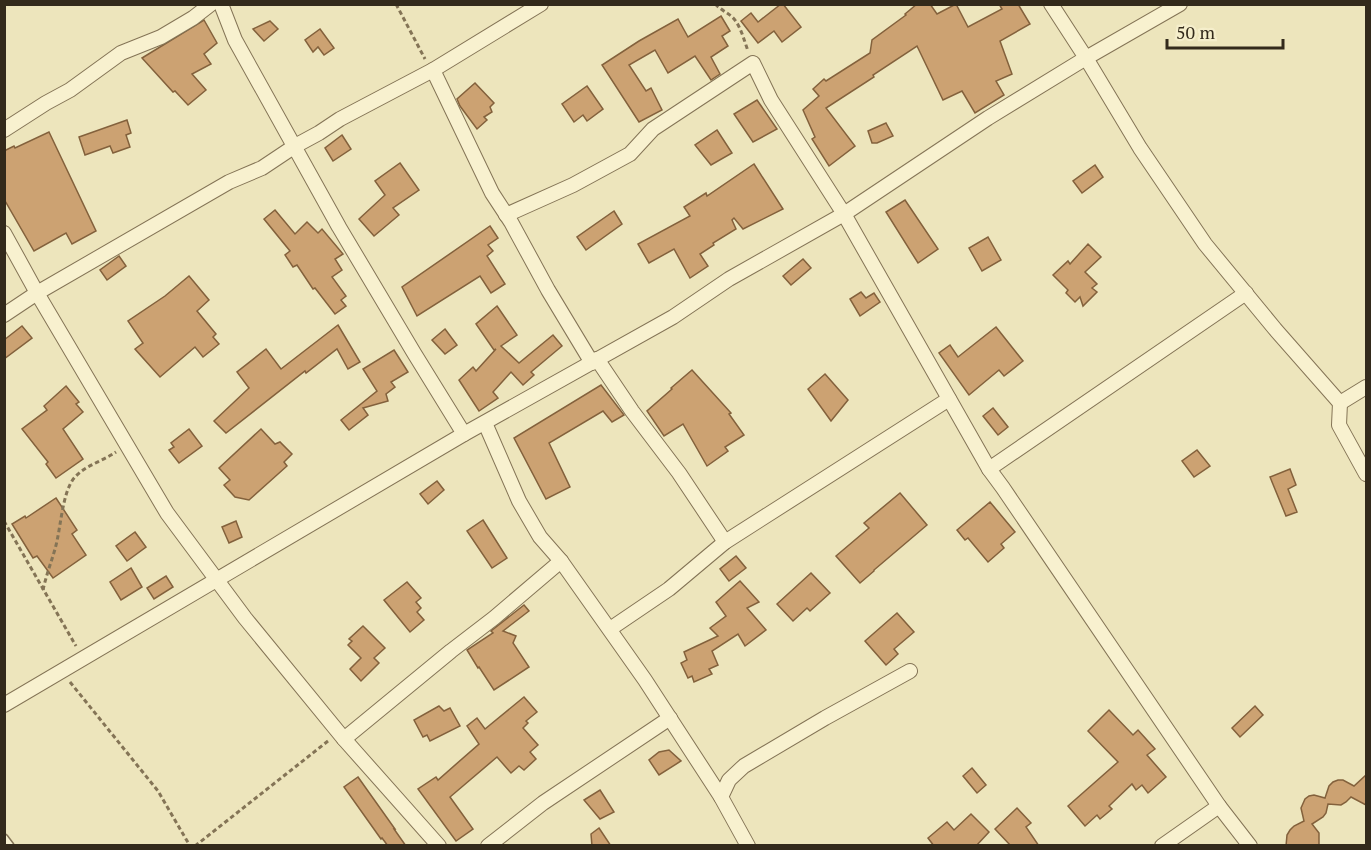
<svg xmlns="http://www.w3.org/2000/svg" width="1371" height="850" font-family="'PT Serif',serif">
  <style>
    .building { fill: #cca272; stroke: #83613c; stroke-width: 1.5 }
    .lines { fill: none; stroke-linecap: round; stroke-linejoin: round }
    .service-casing { stroke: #847456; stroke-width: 10 }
    .minor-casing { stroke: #847456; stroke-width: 16 }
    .path { stroke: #847456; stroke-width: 3; stroke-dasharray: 4.5 3; stroke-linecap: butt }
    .service { stroke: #f8f1cf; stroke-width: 7 }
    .minor { stroke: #f8f1cf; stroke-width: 14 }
  </style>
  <rect width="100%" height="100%" fill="#ede5bc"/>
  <!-- building -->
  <g class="building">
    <path d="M781,4H783L801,27L782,42L774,31L758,43L741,21L751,13L758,22Z"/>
    <path d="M917,4H930L937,14L956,4L968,27L1002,9L999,4H1018L1030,24L1000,41L1012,74L996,81L1004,95L975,113L962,91L943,100L917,46L873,75L874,77L826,108L855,146L829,166L812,139L815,137L803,110L819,96L813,89L824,79L826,81L870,53L872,40L906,15L905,14Z"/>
    <path d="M721,16L730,31L722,36L728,46L711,57L720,74L711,80L695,56L668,73L655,50L629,65L646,91L651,88L662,110L639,122L602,65L639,41L678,19L688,37Z"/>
    <path d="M204,20L217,43L204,54L211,64L192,74L206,90L188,105L175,91L173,92L142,58Z"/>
    <path d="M270,21L278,29L264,41L253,29Z"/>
    <path d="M320,29L334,48L324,55L318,47L313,52L305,40Z"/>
    <path d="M475,83L494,103L490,107L492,112L484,117L487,120L477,129L460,106L457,99Z"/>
    <path d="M587,86L603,109L587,121L583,115L574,122L562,104Z"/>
    <path d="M757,100L777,129L753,142L734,114Z"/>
    <path d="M127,120L131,133L126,135L130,147L113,153L110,146L85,155L79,137Z"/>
    <path d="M886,123L893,136L877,143H872L868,131Z"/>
    <path d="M717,130L732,153L711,165L695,145Z"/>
    <path d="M49,132L96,231L72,244L66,233L34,251L4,199V151L14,146L15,148Z"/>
    <path d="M342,135L351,149L333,161L325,148Z"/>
    <path d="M400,163L419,190L393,208L399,215L374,236L359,219L385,195L375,181Z"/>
    <path d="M754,164L783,209L743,229L734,218L732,220L736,229L713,243L714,245L700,254L708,266L690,278L674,249L649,263L638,244L690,216L684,207L706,193L707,196Z"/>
    <path d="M1095,165L1103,177L1082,193L1073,181Z"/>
    <path d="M905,200L938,249L918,263L886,212Z"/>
    <path d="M275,210L295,234L307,222L318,233L322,229L343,254L335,259L342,270L332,277L346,296L341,300L346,306L335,314L315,288L313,289L297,265L293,267L285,255L290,251L264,219Z"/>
    <path d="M614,211L622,224L586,250L577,237Z"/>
    <path d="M490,226L498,238L488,245L493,251L487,256L505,284L491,293L480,276L417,316L402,287Z"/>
    <path d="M988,237L1001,260L982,271L969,248Z"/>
    <path d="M1088,244L1101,257L1085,272L1097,284L1092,288L1097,292L1083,306L1080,297L1075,302L1066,293L1068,290L1053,275L1068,261L1070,264Z"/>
    <path d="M119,256L126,266L107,280L100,270Z"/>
    <path d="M803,259L811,268L791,285L783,276Z"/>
    <path d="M189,276L209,300L197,311L216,334L213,337L219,344L203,357L195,347L160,377L135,349L143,343L128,321L165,296Z"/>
    <path d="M861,292L866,298L874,293L880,302L860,316L850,299Z"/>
    <path d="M497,306L517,335L501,346L519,363L553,335L562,346L531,372L534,375L523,385L511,372L493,392L498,398L479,411L459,380L473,367L476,371L496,349L494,350L476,324Z"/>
    <path d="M338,325L360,362L348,369L337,349L306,373L305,371L226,433L214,421L249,388L237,372L266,349L281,369Z"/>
    <path d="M22,326L32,338L4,359V340Z"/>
    <path d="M996,327L1023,361L1004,376L999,370L969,395L939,353L950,345L958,357Z"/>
    <path d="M445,329L457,345L445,354L432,340Z"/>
    <path d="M394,350L408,372L391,382L395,387L386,394L388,401L363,408L368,415L349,430L341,420L377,391L363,369Z"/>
    <path d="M692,370L731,413L729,414L744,435L725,447L728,451L707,466L683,424L664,436L647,411L672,389L671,388Z"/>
    <path d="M825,374L848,400L831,421L808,389Z"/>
    <path d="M601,385L624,415L612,422L603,411L549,443L570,487L546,499L514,438Z"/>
    <path d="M66,386L79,402L76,404L83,412L63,429L83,459L56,478L46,464L48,462L22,429L47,410L44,406Z"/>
    <path d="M993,408L1008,427L998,435L983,416Z"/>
    <path d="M189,429L202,446L179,463L169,450L174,447L171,443Z"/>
    <path d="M261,429L275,444L280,442L292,454L284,462L287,466L249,500L235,497L224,485L230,480L219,468Z"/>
    <path d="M1197,450L1210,466L1194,477L1182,461Z"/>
    <path d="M1290,469L1296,485L1288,489L1297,512L1286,516L1270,477Z"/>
    <path d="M437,481L444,490L428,504L420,494Z"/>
    <path d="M900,493L927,525L874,570V571L860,583L836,556L869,528L864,523Z"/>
    <path d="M56,498L77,530L72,534L86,555L53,578L37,556L33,558L12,524L25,516L26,518Z"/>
    <path d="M990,502L1015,532L1001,544L1004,548L988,562L968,538L965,540L957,530Z"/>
    <path d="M483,520L507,558L492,568L467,531Z"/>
    <path d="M236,521L242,537L229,543L222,527Z"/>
    <path d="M135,532L146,547L127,561L116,546Z"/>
    <path d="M736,556L746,568L729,581L720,569Z"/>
    <path d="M131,568L142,587L121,600L110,582Z"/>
    <path d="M811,573L830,593L810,611L807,608L793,621L777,604Z"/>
    <path d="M166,576L173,587L154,599L147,588Z"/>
    <path d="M740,581L759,602L747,608L766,630L745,646L738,634L712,651L718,665L709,669L712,674L694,682L692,676L688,678L681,663L687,660L684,652L718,636L710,628L726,616L716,602Z"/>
    <path d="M407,582L421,598L416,602L421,608L417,612L424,620L410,632L384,600Z"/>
    <path d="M524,605L529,611L503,631L516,636L513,643L529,667L494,690L479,667L478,668L467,650L493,633L491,631Z"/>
    <path d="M897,613L914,632L894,649L898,654L886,665L865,641Z"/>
    <path d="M363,626L385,648L374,658L379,663L361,681L350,669L361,658L348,645L352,641L349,639Z"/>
    <path d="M524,697L537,712L526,721L528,723L523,728L538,745L530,752L536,759L524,770L519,766L511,773L497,757L450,797L473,829L456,841L418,789L436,777L438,780L479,744L467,726L477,718L485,729Z"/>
    <path d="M439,706L444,711L450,708L460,726L430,741L427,735L423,737L414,720Z"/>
    <path d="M1255,706L1263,715L1240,737L1232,728Z"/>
    <path d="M1109,710L1133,735L1138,730L1155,749L1147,755L1166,777L1148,793L1142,785L1136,790L1132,784L1109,806L1112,809L1100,819L1097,815L1085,826L1068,806L1118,762L1088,731Z"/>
    <path d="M669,750L681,761L659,775L649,760L659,752Z"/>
    <path d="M972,768L986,785L977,793L963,776Z"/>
    <path d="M1366,775V805L1351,797L1346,802L1341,805L1328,804L1326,813L1323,817L1312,824L1319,833V846H1286L1287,835L1290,830L1294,826L1304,821L1301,808L1305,799L1309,796L1314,795L1325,798L1329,786L1333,782L1338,780H1343L1354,786Z"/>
    <path d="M358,777L395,829H394L406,846H388L382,838L381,839L344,787Z"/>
    <path d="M600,790L614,812L600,819L584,800Z"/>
    <path d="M1017,808L1031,823L1026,827L1039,846H1011L995,829Z"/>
    <path d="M971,814L989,832L976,846H934L928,838L947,822L954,830Z"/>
    <path d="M599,828L611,846H592L591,834Z"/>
  </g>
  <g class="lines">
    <!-- service casing -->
    <g class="service-casing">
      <path id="service" d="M4,838L10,846"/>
    </g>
    <!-- minor casing -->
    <g class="minor-casing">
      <g id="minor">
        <path d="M221,4L235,40L339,227L414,353L464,434"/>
        <path d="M1051,4L1086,58L1140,148L1205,244L1275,329L1340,403L1366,387"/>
        <path d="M433,70L492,193L511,222L548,290L592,363"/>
        <path d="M4,130L46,103L70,90L121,53L161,37L193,18L211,4"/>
        <path d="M506,215L573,185L630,154L653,129L753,63L771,100L844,214L989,469L1003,488L1219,806L1162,846"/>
        <path d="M4,233L37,293L167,513L245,618L344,739L439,846"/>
        <path d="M4,315L37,293L229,182L262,168L295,146L319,133L340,119L433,70L541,4"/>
        <path d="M597,359L632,411L679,473L725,542"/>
        <path d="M1340,403L1339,425L1366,474"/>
        <path d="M485,423L519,501L540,537L561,561L645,680L721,797L748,846"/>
        <path d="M989,469L1246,293"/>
        <path d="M610,629L669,589L725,542L949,399"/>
        <path d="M4,705L464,434L673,317L729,279L844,214L988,118L1086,58L1180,4"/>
        <path d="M344,739L451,651L494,618L561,561"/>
        <path d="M721,797L729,780L744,766L825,718L910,671"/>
        <path d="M1219,806L1250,846"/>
        <path d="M488,846L543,803L670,718"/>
      </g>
    </g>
    <!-- path -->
    <g class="path">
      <path d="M396,4L425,59"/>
      <path d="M715,4C720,9 726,12 731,16C740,23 744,40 748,51"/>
      <path d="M4,521L76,646"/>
      <path d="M43,590C46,576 51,563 55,549C61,529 62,491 75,477C86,465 103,461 116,452"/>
      <path d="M70,682L158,791L190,846"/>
      <path d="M195,846L328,741"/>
    </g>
    <!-- service -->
    <use href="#service" class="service"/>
    <!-- minor -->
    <use href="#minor" class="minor"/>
  </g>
  <!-- border -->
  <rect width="1371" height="850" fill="none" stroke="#332a1b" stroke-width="12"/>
  <!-- scale -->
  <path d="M1167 39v9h116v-9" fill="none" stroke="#332a1b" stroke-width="3"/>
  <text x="1176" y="39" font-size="18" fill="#332a1b" stroke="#f5eecb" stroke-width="4.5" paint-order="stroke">50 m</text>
</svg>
